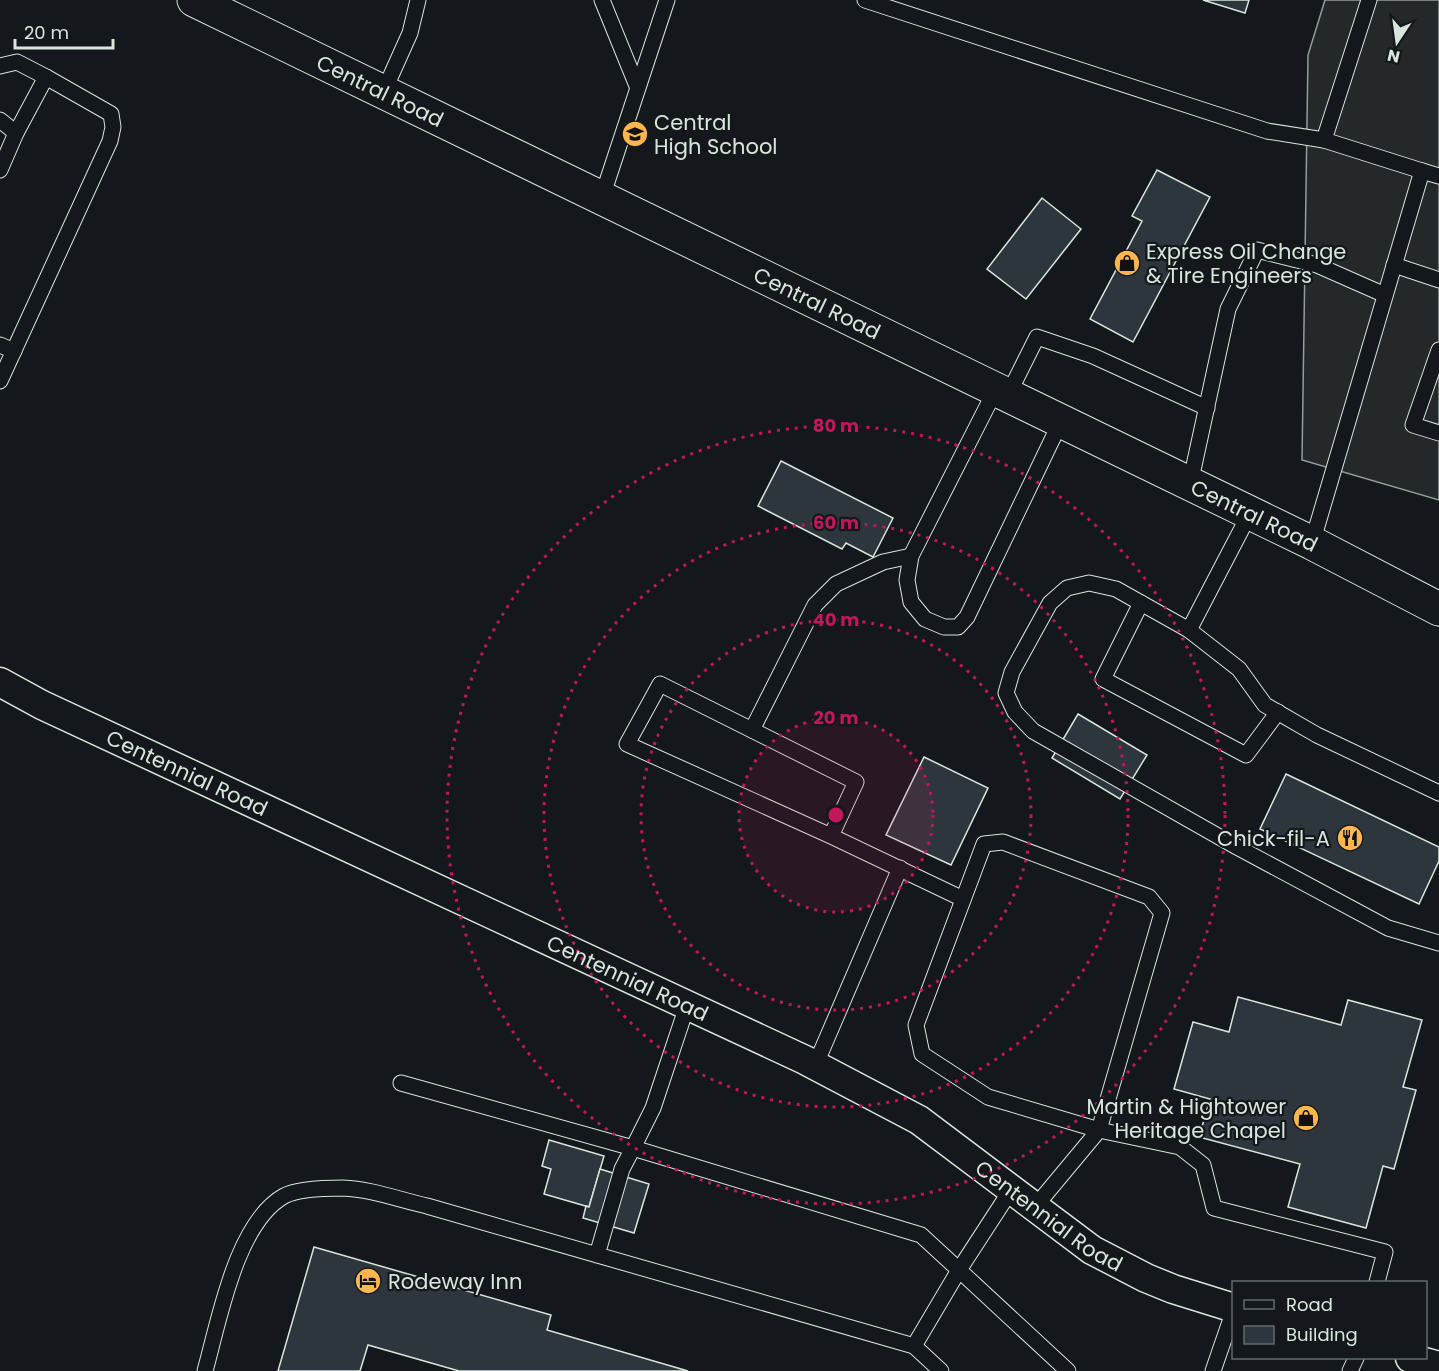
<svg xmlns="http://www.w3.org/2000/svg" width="1439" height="1371" font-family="Poppins,sans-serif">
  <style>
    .parking { fill: #24282b; stroke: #939e99; stroke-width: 1.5 }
    .building { fill: #2c363c; stroke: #d8e6dc; stroke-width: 1.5 }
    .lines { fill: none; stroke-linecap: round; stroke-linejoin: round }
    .lane-casing { stroke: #d8e6dc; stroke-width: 17 }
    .street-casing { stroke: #d8e6dc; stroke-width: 31 }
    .secondary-casing { stroke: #d8e6dc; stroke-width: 35 }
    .lane { stroke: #14181c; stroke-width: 15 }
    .street { stroke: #14181c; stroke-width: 28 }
    .secondary { stroke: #14181c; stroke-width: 33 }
    .ring { fill: none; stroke: #c2185b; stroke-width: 3; stroke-dasharray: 3 6 }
    .labels { text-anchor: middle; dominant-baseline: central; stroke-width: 4.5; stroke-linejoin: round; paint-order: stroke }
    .street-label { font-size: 21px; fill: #d8e6dc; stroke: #14181c }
    .poi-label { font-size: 21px; fill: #d8e6dc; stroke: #14181c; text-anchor: start }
    .centre { fill: #c2185b; stroke: #14181c; stroke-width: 3 }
    .ring-label { font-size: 18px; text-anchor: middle; font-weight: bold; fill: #c2185b; stroke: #14181c; stroke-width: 4.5; stroke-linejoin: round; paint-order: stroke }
  </style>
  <rect width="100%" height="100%" fill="#14181c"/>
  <!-- parking -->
  <path class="parking" d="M1325,0H1439V500L1302,460L1308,55Z"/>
  <!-- building -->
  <g class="building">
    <path d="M1203,0H1249L1245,13Z"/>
    <path d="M1157,170L1210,197L1133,342L1090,319L1142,221L1132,216Z"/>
    <path d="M1042,198L1081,229L1026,299L987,269Z"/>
    <path d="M781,461L893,518L873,557L846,543L842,549L758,506Z"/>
    <path d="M1078,714L1147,755L1120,799L1052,758Z"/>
    <path d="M924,757L988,788L951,865L886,835Z"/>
    <path d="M1286,774L1439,847V861L1419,904L1260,829Z"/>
    <path d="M1238,997L1341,1025L1348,1000L1422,1020L1403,1087L1416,1090L1394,1169L1383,1166L1366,1228L1288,1207L1300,1164L1199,1137L1210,1099L1174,1089L1193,1022L1229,1032Z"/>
    <path d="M549,1140L604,1156L589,1207L544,1194L551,1169L542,1166Z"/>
    <path d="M600,1169L649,1184L634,1233L583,1218L586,1206L589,1207Z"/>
    <path d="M314,1247L551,1315L547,1330L688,1371H459L368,1345L360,1371H278Z"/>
  </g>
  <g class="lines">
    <!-- lane casing -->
    <g class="lane-casing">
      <g id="lane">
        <path d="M602,0L637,86"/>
        <path d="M865,0L1267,131L1324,140"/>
        <path d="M0,66L17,62L46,77"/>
        <path d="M384,91L410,33L418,0"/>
        <path d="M0,120L16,133"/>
        <path d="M0,170L16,133L46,77L111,114L113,127L110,141L0,381"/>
        <path d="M1422,171L1439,176"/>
        <path d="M602,197L667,0"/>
        <path d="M1394,265L1439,280"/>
        <path d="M0,345L14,351"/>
        <path d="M1439,350L1413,425L1439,433"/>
        <path d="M996,389L911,556L907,580L911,602L925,619L944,627H958L967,617L1061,421"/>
        <path d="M1008,395L1037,337L1093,356L1207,408"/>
        <path d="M1190,484L1228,309L1257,250L1317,265L1385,295"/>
        <path d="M1312,543L1422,171L1324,140L1369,0"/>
        <path d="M1141,603L1103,679L1246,755L1278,712"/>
        <path d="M1189,630L1250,513"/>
        <path d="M752,730L815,605L836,584L883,562L911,556"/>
        <path d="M1439,793L1317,735L1265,705L1239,669L1189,630L1116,589L1089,583L1067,588L1050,603L1012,672L1006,693L1015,712L1033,731L1237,847L1388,928L1439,943"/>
        <path d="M831,836L856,782L660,684L627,744L831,836L963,899"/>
        <path d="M1003,842L1149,897L1162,913L1099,1130L988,1097L922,1054L916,1025L984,844Z"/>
        <path d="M815,1066L900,868"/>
        <path d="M401,1083L633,1148L653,1108L687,1006"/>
        <path d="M1011,1190L959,1270L1068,1371"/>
        <path d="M1034,1208L1099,1130L1180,1147L1203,1165L1214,1208L1385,1252L1377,1282"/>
        <path d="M914,1346L941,1371"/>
        <path d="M205,1371C219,1321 236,1223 284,1196C297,1189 328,1188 343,1188C371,1189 400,1200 427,1206L914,1346L959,1270L921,1235L633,1148L622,1169L597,1255"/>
        <path d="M1213,1371L1234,1310"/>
        <path d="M1350,1371L1356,1358"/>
      </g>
    </g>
    <!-- street casing -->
    <g class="street-casing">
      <g id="street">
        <path id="s1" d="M0,682L42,705L805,1060L919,1120L1092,1250L1146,1278L1173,1289L1234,1308"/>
        <path d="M1410,1358L1439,1366"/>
      </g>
    </g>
    <!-- secondary casing -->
    <g class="secondary-casing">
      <g id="secondary">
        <path id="s2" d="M194,0L1312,543L1439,609"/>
      </g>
    </g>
    <!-- lane -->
    <use href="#lane" class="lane"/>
    <!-- street -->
    <use href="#street" class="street"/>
    <!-- secondary -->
    <use href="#secondary" class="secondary"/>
  </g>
  <!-- distance rings -->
  <circle cx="836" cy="815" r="97" fill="#c2185b" fill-opacity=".12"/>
  <g class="ring">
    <circle cx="836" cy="815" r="97"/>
    <circle cx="836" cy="815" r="195"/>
    <circle cx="836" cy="815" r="292"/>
    <circle cx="836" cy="815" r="389"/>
  </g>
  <!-- icons -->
  <defs>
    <g id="school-disc" transform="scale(1.35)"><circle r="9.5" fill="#ffb74d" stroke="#14181c"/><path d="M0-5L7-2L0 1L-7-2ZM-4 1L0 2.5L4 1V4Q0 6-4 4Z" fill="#111"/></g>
    <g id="shop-disc" transform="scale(1.35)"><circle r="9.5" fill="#ffb74d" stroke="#14181c"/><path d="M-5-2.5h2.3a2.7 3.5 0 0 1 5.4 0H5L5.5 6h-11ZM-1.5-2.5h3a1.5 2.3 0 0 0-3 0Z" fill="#111"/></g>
    <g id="restaurant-disc" transform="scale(1.35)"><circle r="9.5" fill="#ffb74d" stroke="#14181c"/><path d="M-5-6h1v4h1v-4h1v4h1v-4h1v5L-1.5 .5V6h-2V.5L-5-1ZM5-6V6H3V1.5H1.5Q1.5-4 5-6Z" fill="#111"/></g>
    <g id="hotel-disc" transform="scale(1.35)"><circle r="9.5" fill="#ffb74d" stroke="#14181c"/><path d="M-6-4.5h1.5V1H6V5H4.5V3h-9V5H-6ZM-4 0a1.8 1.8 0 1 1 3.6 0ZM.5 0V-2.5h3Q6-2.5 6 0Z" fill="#111"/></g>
  </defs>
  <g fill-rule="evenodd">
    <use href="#school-disc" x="635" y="134"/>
    <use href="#shop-disc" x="1127" y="263"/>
    <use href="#restaurant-disc" x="1350" y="838"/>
    <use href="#shop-disc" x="1306" y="1118"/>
    <use href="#hotel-disc" x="368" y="1281"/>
  </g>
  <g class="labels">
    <!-- street labels -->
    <g class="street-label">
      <text stroke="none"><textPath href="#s2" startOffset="207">Central Road</textPath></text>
      <text stroke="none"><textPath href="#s2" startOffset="693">Central Road</textPath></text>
      <text stroke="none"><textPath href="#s2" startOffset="1179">Central Road</textPath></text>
      <text stroke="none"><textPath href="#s1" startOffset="208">Centennial Road</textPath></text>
      <text stroke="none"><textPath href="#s1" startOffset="694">Centennial Road</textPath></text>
      <text stroke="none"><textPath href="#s1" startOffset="1180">Centennial Road</textPath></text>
    </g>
    <!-- poi labels -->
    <g class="poi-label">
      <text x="654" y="122">Central<tspan x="654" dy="24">High School</tspan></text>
      <text x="1146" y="251">Express Oil Change<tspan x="1146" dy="24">&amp; Tire Engineers</tspan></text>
      <text x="1330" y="838" text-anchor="end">Chick-fil-A</text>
      <text x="1286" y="1106" text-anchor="end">Martin &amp; Hightower<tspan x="1286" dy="24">Heritage Chapel</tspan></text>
      <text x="388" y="1281">Rodeway Inn</text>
    </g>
  </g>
  <circle cx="836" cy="815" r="9" class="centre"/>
  <g class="ring-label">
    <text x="836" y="432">80 m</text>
    <text x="836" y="529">60 m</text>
    <text x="836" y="626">40 m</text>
    <text x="836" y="724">20 m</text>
  </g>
  <!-- legend -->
  <rect x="1232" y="1281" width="195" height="78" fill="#14181c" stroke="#626a69" stroke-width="1.5"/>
  <rect x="1244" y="1300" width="30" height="9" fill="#14181c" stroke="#626a69" stroke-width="1.5"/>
  <text x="1286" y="1311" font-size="18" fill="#d8e6dc">Road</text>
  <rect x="1244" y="1326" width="30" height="18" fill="#2c363c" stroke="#626a69" stroke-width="1.5"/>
  <text x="1286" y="1341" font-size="18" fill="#d8e6dc">Building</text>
  <!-- north arrow -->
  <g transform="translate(1397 42) rotate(193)" stroke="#14181c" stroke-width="4.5" paint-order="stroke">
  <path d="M0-4.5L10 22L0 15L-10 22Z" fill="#d8e6dc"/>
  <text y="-9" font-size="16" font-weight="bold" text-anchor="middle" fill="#d8e6dc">N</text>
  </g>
  <!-- scale -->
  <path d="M15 39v9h98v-9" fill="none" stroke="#d8e6dc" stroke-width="3"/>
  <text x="24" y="39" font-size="18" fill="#d8e6dc" stroke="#14181c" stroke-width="4.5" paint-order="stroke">20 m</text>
</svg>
